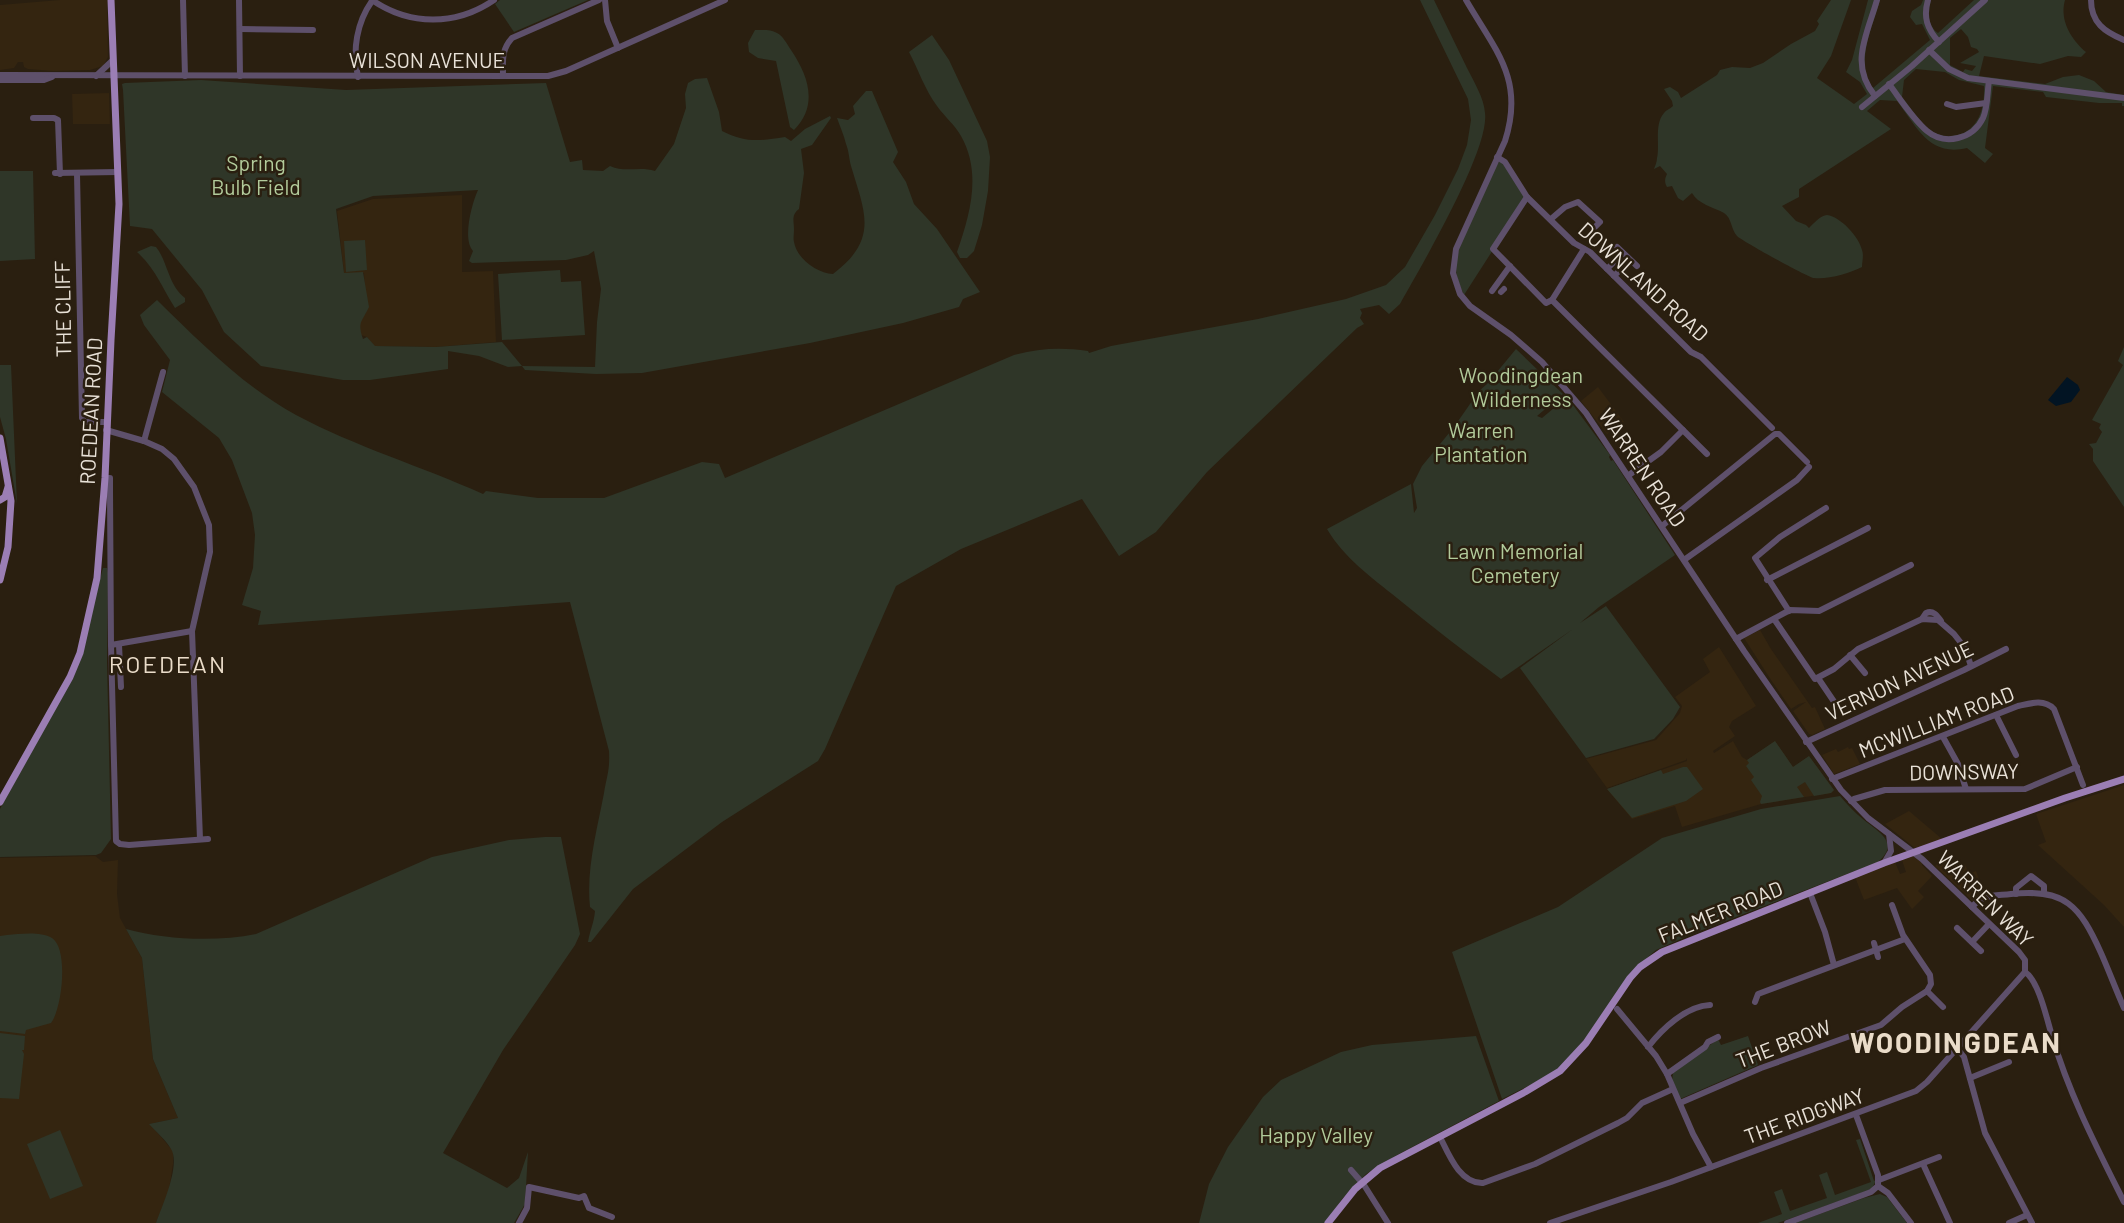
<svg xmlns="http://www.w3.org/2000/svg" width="2124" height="1223" font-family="Barlow,sans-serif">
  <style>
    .built { fill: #342510 }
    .green { fill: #2f3628; fill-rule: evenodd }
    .water { fill: #021423 }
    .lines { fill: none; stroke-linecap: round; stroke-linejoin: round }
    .minor { stroke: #5e506b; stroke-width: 6 }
    .major { stroke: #9b7eb4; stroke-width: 7 }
    .labels { text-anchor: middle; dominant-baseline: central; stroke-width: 5; stroke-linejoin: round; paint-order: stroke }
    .street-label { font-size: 21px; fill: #e9e2d8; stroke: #2a1f10 }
    .park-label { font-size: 21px; fill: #b2cb9b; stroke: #2a1f10 }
    .quarter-label { font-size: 24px; letter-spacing: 2px; fill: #eadcc9; stroke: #2a1f10 }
    .district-label { font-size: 28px; font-weight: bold; letter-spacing: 2px; fill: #eadcc9; stroke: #2a1f10 }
  </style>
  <rect width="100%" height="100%" fill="#2a1f10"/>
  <!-- built -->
  <g class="built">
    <path d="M60,0H107L108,57L103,66L90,70L53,71L28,69L24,67L23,62H18L14,68L0,70V5Z"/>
    <path d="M109,93L110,124H73L72,94Z"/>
    <path d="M462,195V272L493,271L496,342L436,347L374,346L367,337L361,335L359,328L361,318L366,313L364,273H344L337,211L373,199Z"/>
    <path d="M1598,387L1624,422L1607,434L1581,401Z"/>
    <path d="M1760,630L1771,649L1812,708L1815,707L1825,729L1812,735L1809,734L1793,711L1806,702L1799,704L1791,709L1771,680L1744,638Z"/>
    <path d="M1719,647L1756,706L1732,721L1729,727L1735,736L1713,751L1714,753L1733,741L1742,757L1747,760L1775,741L1793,767L1809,756L1834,790L1831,793L1761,804L1682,827L1675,806L1632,819L1607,789L1687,761V758L1686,760L1607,788L1586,759L1656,740L1680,713L1682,706L1675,697L1710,672L1703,659Z"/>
    <path d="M1848,747L1849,749L1852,748L1860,764L1834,774L1822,755L1836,749L1838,752Z"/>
    <path d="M2124,785V927L2104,905L2038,845L2046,842L2036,814Z"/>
    <path d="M1909,811L1942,839L1915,848L1885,824Z"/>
    <path d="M95,856L103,862L118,860L117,894L120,918L142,958L153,1059L178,1118L150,1124L173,1151V1164L169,1190L156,1223H0V858Z"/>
    <path d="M1913,856L1922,863V865L1932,876L1918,891L1924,897L1912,909L1897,888L1864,900L1855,877L1895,862L1900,874L1906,872L1902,860Z"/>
    <path d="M1944,857L1955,867L1965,864L1969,874L1976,871L1980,882L1977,884L1989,896L1974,902L1935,866Z"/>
  </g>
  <!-- green -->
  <g class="green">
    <path d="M500,0H588L514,32L495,4Z"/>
    <path d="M1420,0H1434C1445,23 1456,45 1467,68C1474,82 1484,98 1485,113C1490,150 1420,268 1400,304L1389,314L1379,305L1360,309L1362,313L1360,318L1364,324L1357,328L1207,472L1156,532L1119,556L1082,499L961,549L896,586L825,749L818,761L722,822L633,889L591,942H588C590,930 594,923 595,911L590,907C586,869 597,830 604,793C607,775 610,770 609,751L570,602L258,625L261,611L242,605L253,568L255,535L252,513L232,460L219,438L162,392L170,360L144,325L140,315L157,300C200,342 243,386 296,415C356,447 421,466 483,494L486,491L538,498H604L702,462L719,464L725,478L1014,355C1039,348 1062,347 1088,351L1089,353L1111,346L1258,319L1346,299L1386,285L1405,267L1435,215L1458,169L1467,145L1471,120L1468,99Z"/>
    <path d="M1831,0H1851L1831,56L1817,78L1854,104L1867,94L1860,82L1846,72L1852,60L1868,0H1880C1873,26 1854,64 1873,88L1930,40L1922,24L1916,25L1910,17L1912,11L1921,5L1923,0H1931C1928,12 1927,25 1938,33L1974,0H2065C2059,21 2072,40 2086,52L2081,57L2068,56L2040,64L1984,56L1979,76L2045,84L2063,77L2079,75L2094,81L2106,92L2124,95V106H2122V103H2099L2046,97L2043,92L1993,86L1985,148L1993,154L1985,163L1967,148C1929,157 1917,127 1897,101L1880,100L1867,111L1891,129L1799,189V197L1782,206L1796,221L1806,225L1809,228C1813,224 1821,215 1827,215C1841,217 1859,237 1862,250C1864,255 1862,262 1862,267C1850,273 1827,280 1814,278C1809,278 1742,241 1737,236C1731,230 1732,218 1724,213C1713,207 1698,204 1692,193L1683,201L1678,198L1672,186L1667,187C1664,182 1665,178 1667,174L1660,166L1654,169C1655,166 1657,162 1657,158C1660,146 1654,124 1664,113C1666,110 1670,109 1673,106L1672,101L1664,89L1670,87L1678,92L1681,98L1717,75L1720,70L1732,67L1750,68L1763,63L1791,44L1815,31L1819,24L1817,21ZM1961,29L1968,37L1971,47L1977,49L1979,52L1960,63L1976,66L1972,71L1965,69L1963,72L1950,65V38ZM1916,69L1945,72L1959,80L1984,86C1985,109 1978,133 1952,136C1945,137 1938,135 1931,131C1920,123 1911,108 1902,97L1904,80Z"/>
    <path d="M755,30C762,30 771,29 777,33C783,36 787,44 791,50C808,75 819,105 794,130L790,127L776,61L758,58L749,52L748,43Z"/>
    <path d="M932,35L949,60L987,141L990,157L988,191L982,225L974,251L967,258H960L957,252C970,215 982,173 961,136C955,125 944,116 937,106C925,90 918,69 909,52Z"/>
    <path d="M707,78L719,112L722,131C745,143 760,141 785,137L791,141L805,129L830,116L831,118L812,145L801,149L804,173L799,209C791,215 794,221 794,230C794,234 793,238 794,242C797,259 817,273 833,274C879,239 865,213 851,166C849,159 849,151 846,144C844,135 840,127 837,118L848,120L855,114L853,106L866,91H872L898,152L893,162L906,182L914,204L937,229L980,292L963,299L959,307L903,323L810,343L642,373L596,374L525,370L522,366L508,367L479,356L448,351V369L370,380H343L261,366L224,332L202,290L152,229L130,226L123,90L122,84L125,83L201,80L346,90L546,83L570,162L582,160L583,170L603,171L610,166C625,173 640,166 655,171L674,144L686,108L685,94L688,83L695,79ZM478,190C472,203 462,239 473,251L469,261L472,263L566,260L588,255L594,251L601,289L597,322L595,367L522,366L502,342L436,347L375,346L367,337L363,339C357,322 362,322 369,307L363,272L344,273L336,209L373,196Z"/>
    <path d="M1501,160L1527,197L1464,295C1460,286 1456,278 1456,268C1456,238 1484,192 1497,164Z"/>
    <path d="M0,171H33L35,259L0,261Z"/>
    <path d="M365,240L367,270L346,272L344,241Z"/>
    <path d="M151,246L156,247C168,262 168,285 185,298V302L175,308C162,288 156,269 137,252Z"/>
    <path d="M560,270L561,282L581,281L585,335L502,340L498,274Z"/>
    <path d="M2124,347V507L2093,461V449L2089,444L2096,443L2102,432L2099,428L2101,424L2092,420L2123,365L2118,361Z"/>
    <path d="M1516,349L1563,394L1537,416L1542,418L1566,398L1570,401L1610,455L1609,457L1611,461L1613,460L1675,555L1599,607L1580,623L1606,606L1680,707L1673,719L1654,739L1586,758L1520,668L1573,629L1501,679C1466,653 1431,626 1397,598C1371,577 1344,558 1327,529L1411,484L1414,513L1417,508L1413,484L1422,466L1454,427L1479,391L1487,384Z"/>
    <path d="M0,365H11L17,504L6,439L0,417Z"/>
    <path d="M103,568H107L108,573L107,662L111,839L101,853L96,855L0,857V809L75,672Z"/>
    <path d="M1775,741L1793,767L1809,756L1834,790L1831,793L1814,796L1805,782L1797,787L1804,797L1761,804L1760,802L1762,796L1751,780L1754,777L1746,766L1749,763L1747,760Z"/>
    <path d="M1683,767H1687L1703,789L1686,801L1632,818L1607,789L1661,770L1663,774Z"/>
    <path d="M1840,796C1847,804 1855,813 1864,820C1880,833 1900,843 1878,862L1692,934L1656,950L1630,973L1590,1033L1564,1063L1552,1074L1502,1099L1452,952L1558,907L1662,838L1761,809Z"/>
    <path d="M545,837H561L580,934L575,945L503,1050L443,1153L507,1188L519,1178L528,1152L525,1204L514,1223H156C162,1206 181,1165 171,1149C166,1140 156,1132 149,1124L178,1118L153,1059L142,958L126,929C166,940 216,942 256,934L432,857L509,840Z"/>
    <path d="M7,935C20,934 40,931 52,938C69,949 62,1009 51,1023L26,1030L25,1034L0,1031V936Z"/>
    <path d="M0,1033L25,1036L24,1050H22L24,1054L19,1099L0,1098Z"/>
    <path d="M1476,1036L1499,1101L1397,1155L1366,1174L1342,1199L1326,1223H1199L1209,1184L1228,1147L1263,1097L1281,1080L1341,1052L1372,1045Z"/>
    <path d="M1748,1036L1758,1065L1680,1099L1672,1081L1673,1073L1718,1039L1721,1045Z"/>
    <path d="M60,1130L83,1186L50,1199L27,1144Z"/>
    <path d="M1860,1139L1874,1181L1876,1180L1872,1189L1778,1223H1758L1782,1214L1774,1192L1782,1189L1790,1211L1827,1198L1819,1175L1827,1172L1835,1195L1871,1182L1856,1140Z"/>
    <path d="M1880,1194L1887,1197L1907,1223H1795L1864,1198Z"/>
  </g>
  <!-- water -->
  <path class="water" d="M2067,377L2078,385L2080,390L2071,402L2056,406L2048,400Z"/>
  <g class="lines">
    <!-- minor -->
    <g class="minor">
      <path d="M183,0L185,76"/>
      <path d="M239,0L240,76"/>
      <path d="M372,0C410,26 456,26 494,0"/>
      <path d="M605,0L607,21L618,48"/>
      <path d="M1466,0C1495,50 1525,79 1505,141L1456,249L1453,273L1460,294L1470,306L1511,335L1542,362L1586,413L1744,651L1841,790L1868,818L1922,859L2019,952L2025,960V972"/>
      <path d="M1928,0C1923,17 1927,29 1939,42"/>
      <path d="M2091,0C2091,23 2105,32 2124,40"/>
      <path d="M240,29L313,30"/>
      <path d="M1929,50L1949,69L1968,78L2124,98"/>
      <path d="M0,75L548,76L566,71L725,0"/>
      <path d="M96,76L113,60"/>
      <path d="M503,76C503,61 501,50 512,38L599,0"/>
      <path d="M358,77C352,50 357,22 372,1"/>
      <path d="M0,80H44L52,77"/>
      <path d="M1889,84C1901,100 1912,118 1927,131C1945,146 1973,139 1983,118C1988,107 1987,93 1989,81"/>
      <path d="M1875,96C1849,64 1867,35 1877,0"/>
      <path d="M1947,104L1956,107L1986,103"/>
      <path d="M1862,107L1912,66L1985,0"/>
      <path d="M33,118H54L58,120L60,174"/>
      <path d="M1497,157L1505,162L1527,197L1574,243L1590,252L1691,352L1701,357L1772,428"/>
      <path d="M55,173L118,172"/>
      <path d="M77,174L82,418L85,422H107"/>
      <path d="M1527,197L1493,249L1546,303L1552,300"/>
      <path d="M1551,219L1565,207L1578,202L1600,222L1595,227"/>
      <path d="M1617,247L1637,266"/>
      <path d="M1607,269L1623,253"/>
      <path d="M1614,276L1630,260"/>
      <path d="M1492,291L1510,266"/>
      <path d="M1501,292L1504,289"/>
      <path d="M1552,300L1707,454"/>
      <path d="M1552,300L1584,249"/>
      <path d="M106,430L144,441L162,449L174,459L194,487L209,525L210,552L192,631L200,839"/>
      <path d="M144,441L163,372"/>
      <path d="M1629,475L1661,452L1683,430"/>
      <path d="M105,478H110V490L111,645L116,841L120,844L129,845L208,839"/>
      <path d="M1662,526L1775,434H1779L1807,462"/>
      <path d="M1684,560L1797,480L1809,467"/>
      <path d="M1767,580L1868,528"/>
      <path d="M1789,611L1755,558L1780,537L1826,508"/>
      <path d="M1774,619L1815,679L1834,669L1858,649L1922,619L1938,620L1954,634L1965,648L1971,666"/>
      <path d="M1922,619L1926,613C1933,610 1937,615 1941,621"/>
      <path d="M1736,639L1790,610L1819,611L1911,565"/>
      <path d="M111,645L192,631"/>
      <path d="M119,645L121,687"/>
      <path d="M1850,655L1865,673"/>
      <path d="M1818,678L1837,706"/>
      <path d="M1996,715L2016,755"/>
      <path d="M1943,737L1958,764L1966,789"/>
      <path d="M1806,742L1964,670L2006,649"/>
      <path d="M1832,779L2018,706C2031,703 2044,699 2054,709L2083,785"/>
      <path d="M1851,801L1854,799L1885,790L2025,789L2077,767"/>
      <path d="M1884,863L1891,851L1889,834"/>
      <path d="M1810,893L1825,932L1834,965"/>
      <path d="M2016,894V888L2031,876L2044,886V894"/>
      <path d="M1972,907C1983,894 1994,896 2011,894C2065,888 2080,906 2101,953C2109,971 2116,990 2124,1008"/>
      <path d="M1957,928L1981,951"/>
      <path d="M1972,942L1989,924"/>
      <path d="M1874,943L1878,957"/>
      <path d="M2025,972C2039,981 2047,1020 2052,1036C2069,1094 2097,1148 2124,1202"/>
      <path d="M1927,991L1943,1007"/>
      <path d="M1755,1002L1758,994L1905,939"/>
      <path d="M1617,1009L1656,1056L1667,1074L1693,1134L1711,1167"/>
      <path d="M1648,1047C1662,1029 1686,1006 1710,1005"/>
      <path d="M1957,1048L1964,1057L1985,1133L2032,1223"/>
      <path d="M1667,1074L1705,1047L1708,1042L1718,1037"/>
      <path d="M1970,1078L2009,1062"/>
      <path d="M1680,1103L1761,1068L1881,1025L1902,1007L1927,991L1931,984L1930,975L1903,935L1892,905"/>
      <path d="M1856,1115L1878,1175V1186"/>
      <path d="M1440,1137C1449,1155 1460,1184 1483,1183L1535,1164L1618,1123L1627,1118L1642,1103L1673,1089"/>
      <path d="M1923,1164L1950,1223"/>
      <path d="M1351,1170L1364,1185L1388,1223"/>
      <path d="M1879,1180L1939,1157"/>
      <path d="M1878,1186L1888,1193L1911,1223"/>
      <path d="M519,1223L527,1208L529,1187L579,1198L584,1196L589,1208L612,1217"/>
      <path d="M1550,1223L1671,1182L1916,1091L1927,1082L2025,972"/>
      <path d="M1787,1223L1871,1192L1878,1186"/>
      <path d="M2009,1223L2027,1215"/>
    </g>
    <!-- major -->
    <g class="major">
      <path d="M0,438L11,501L8,547L0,580"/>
      <path d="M0,500L5,497L8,487"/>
      <path d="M0,802L70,677L80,653L97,578L105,478L111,340L119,204L111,0"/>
      <path d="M1328,1223L1355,1189L1380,1168L1525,1092L1560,1071L1586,1043L1630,978L1640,967L1662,952L1884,863L2065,798L2124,779"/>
    </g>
  </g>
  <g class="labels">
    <!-- street labels -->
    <g class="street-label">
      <text x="427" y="59">WILSON AVENUE</text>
      <text transform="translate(1644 281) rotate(42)">DOWNLAND ROAD</text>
      <text transform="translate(62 309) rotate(-91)">THE CLIFF</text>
      <text transform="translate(90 411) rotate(-87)">ROEDEAN ROAD</text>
      <text transform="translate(1643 467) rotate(56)">WARREN ROAD</text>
      <text transform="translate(1899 680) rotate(-25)">VERNON AVENUE</text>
      <text transform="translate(1936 721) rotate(-21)">MCWILLIAM ROAD</text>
      <text transform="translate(1964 771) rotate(-1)">DOWNSWAY</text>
      <text transform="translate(1986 898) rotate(45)">WARREN WAY</text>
      <text transform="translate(1720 911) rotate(-22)">FALMER ROAD</text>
      <text transform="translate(1783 1043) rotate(-21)">THE BROW</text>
      <text transform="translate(1804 1115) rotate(-20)">THE RIDGWAY</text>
    </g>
    <!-- park labels -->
    <g class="park-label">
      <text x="256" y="162">Spring<tspan x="256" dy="24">Bulb Field</tspan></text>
      <text x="1521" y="374">Woodingdean<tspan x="1521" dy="24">Wilderness</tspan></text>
      <text x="1481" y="429">Warren<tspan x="1481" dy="24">Plantation</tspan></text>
      <text x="1515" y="550">Lawn Memorial<tspan x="1515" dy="24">Cemetery</tspan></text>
      <text x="1316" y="1134">Happy Valley</text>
    </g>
    <!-- quarter labels -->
    <g class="quarter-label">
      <text x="168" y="663">ROEDEAN</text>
    </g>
    <!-- district labels -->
    <g class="district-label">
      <text x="1956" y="1042">WOODINGDEAN</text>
    </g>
  </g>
</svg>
